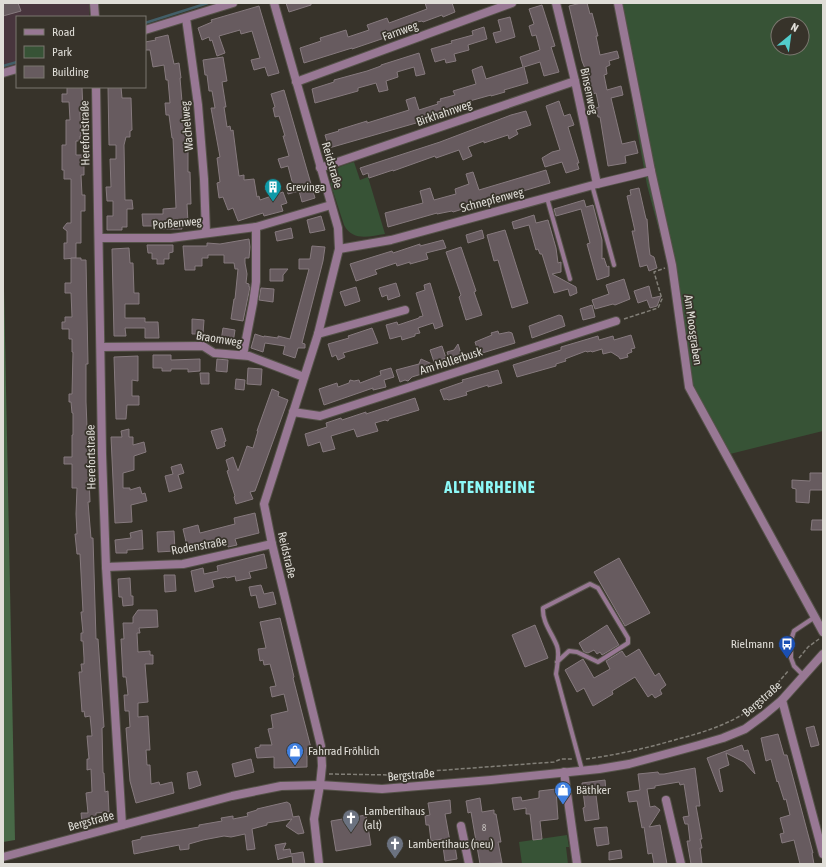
<svg xmlns="http://www.w3.org/2000/svg" width="826" height="867" font-family="'Asap Condensed',sans-serif">
  <style>
    .industrial { fill: #48353d }
    .green { fill: #375336; fill-rule: evenodd }
    .forest { fill: #486947 }
    .lines { fill: none; stroke-linecap: round; stroke-linejoin: round }
    .stream { stroke: #435f68; stroke-width: 2.5 }
    .building { fill: #675b5f; stroke: #867a7e }
    .service-casing { stroke: #555249; stroke-width: 6 }
    .minor-casing { stroke: #555249; stroke-width: 10 }
    .tertiary-casing { stroke: #555249; stroke-width: 10 }
    .path { stroke: #827f77; stroke-width: 1.5; stroke-dasharray: 4 2; stroke-linecap: butt }
    .service { stroke: #987894; stroke-width: 4 }
    .minor { stroke: #987894; stroke-width: 8 }
    .tertiary { stroke: #987894; stroke-width: 8 }
    .labels { text-anchor: middle; dominant-baseline: central; stroke-width: 3.5; stroke-linejoin: round; paint-order: stroke }
    .number-label { font-size: 10px; fill: #c1bcb9 }
    .street-label { font-size: 12px; fill: #dfddd7; stroke: #37332a }
    .poi-label { font-size: 12px; fill: #dfddd7; stroke: #37332a; text-anchor: start }
    .district-label { font-size: 16px; font-weight: bold; letter-spacing: 1px; fill: #8df9f8; stroke: #37332a }
  </style>
  <rect width="100%" height="100%" fill="#37332a"/>
  <!-- industrial -->
  <path class="industrial" d="M3,3H89V17H17V65L3,69Z"/>
  <!-- green -->
  <g class="green">
    <path d="M619,3H823V431L722,456L685,389L668,264L647,185L634,113ZM778,24H802V48H778Z"/>
    <path d="M354,162L360,180L368,177L385,234C370,236 353,242 344,225L331,185C330,168 341,166 354,162Z"/>
    <path d="M567,835L569,847H566L568,864H522L519,842Z"/>
  </g>
  <!-- forest -->
  <path class="forest" d="M3,237L15,840L3,842Z"/>
  <g class="lines">
    <!-- stream -->
    <g class="stream">
      <path d="M145,23L208,3"/>
      <path d="M3,66L17,62"/>
    </g>
  </g>
  <!-- building -->
  <g class="building">
    <path d="M3,3H18L21,11L3,16Z"/>
    <path d="M286,3H311V5L289,12Z"/>
    <path d="M425,3H452L455,12L443,17L442,15L423,22L422,21L410,24L411,29L352,49V48L304,63L300,48L321,41L320,38L346,30L348,37L369,30L367,25L387,18L389,23L427,9Z"/>
    <path d="M581,3H587L590,14L592,13L598,36H596L600,55L617,51L619,58L609,61L610,65L606,67L607,74L604,75L607,90L621,86L623,95L611,98L622,144L635,141L638,153L625,156L626,163L608,166L600,117H598L596,108L599,107L596,93L592,94L589,81H590L582,61L569,6Z"/>
    <path d="M542,5L555,46L551,47L559,72L544,76L540,62L524,67L528,83L504,90L505,92L491,96V95L459,104L460,108L436,115L437,117L329,148L325,135L339,131L338,130L367,121V123L409,110L406,100L415,97L419,110L438,104L437,102L441,101L440,99L455,95L453,91L476,84L472,70L482,66L486,79L523,67L520,57L540,50L536,35L532,36L529,26L534,24L529,9Z"/>
    <path d="M259,6L279,73L268,76L265,67L254,70L251,60L260,58L252,31L241,34L240,30L219,36L225,53L217,56L212,40L210,41L209,37L202,40L198,28L212,22L211,20Z"/>
    <path d="M510,17L515,37L496,43L493,33L501,31L498,20Z"/>
    <path d="M484,27L487,39L468,45L469,50L454,54L456,61L446,63L445,59L435,62L431,49L452,43L451,41L473,35L472,31Z"/>
    <path d="M168,35L174,64L179,63L181,78H180L185,137L188,136V172H190L191,204H187L188,223H181L182,229H160V226H143L142,214H163V209L176,208L173,138H172L169,115H166L165,103H170L168,80H166L164,65L153,67L150,50H145V42L156,40L155,38Z"/>
    <path d="M419,53L425,74L416,76L414,67L397,72L398,77L386,81L388,90L379,92L376,83L358,88V91L315,103L312,89L334,82V80L367,71L381,66V65Z"/>
    <path d="M223,57L227,81L222,82L226,107H224L227,127L230,126L231,131L233,130L239,176L244,175V180L254,179L257,197L259,196L260,200L283,192L287,203L281,205L283,211L264,216L263,213L238,221L233,208L228,210L223,197L219,198L217,183L220,182L217,158L220,157L211,108H215L212,91H209L207,75H205L203,60Z"/>
    <path d="M67,87H82L83,112H80L81,136H80V141H76V155H84V175H81L82,195H85V211H81V243H76V258L64,259V243H67V231L63,228L67,223H71V179H64V170H62V145H66V120H70L69,102H62V94H67Z"/>
    <path d="M108,87H121L122,98H131L132,130L130,131V137H126L124,145L125,200H132L133,209H127V227H122V230H107V216H113V201H107L106,187H111L110,159H116V145H109Z"/>
    <path d="M284,90L315,198L302,202L299,191L288,194L286,187L293,185L288,166L281,168L278,159L289,156L283,136H285L279,116L275,117L273,108L275,107L271,94Z"/>
    <path d="M559,101L564,116L570,114L574,125L568,127L579,163H577L579,169L566,173L562,162L545,167L542,158L552,152L560,150L546,106Z"/>
    <path d="M526,111L531,125L516,130L518,134L509,139L508,135L484,143V141L468,147L472,156L463,160L459,150L436,158L435,156L393,171V170L369,178L368,173L363,175L360,168L440,142L511,115Z"/>
    <path d="M546,170L550,183L513,194L512,192L494,198L495,199L488,201V199L479,204L453,212L452,211L437,214V213L388,227L385,213L423,203L420,191L430,188L434,200L456,194L455,189L469,184L466,174L473,172L479,190Z"/>
    <path d="M639,188L646,219H647L649,247L650,255L654,257L657,268L649,271L647,265L640,267L632,231H635L627,196L631,195L630,190Z"/>
    <path d="M584,200L586,207L593,205L602,240V259L604,258L607,267L609,266V276L597,280L587,244L590,243L581,209L556,216L554,209Z"/>
    <path d="M534,215L536,223L548,220L556,248L558,263L561,262V272L552,274L576,287L577,293L570,296L568,289L554,293L542,254H540L538,249L536,250L529,225L514,229L512,222Z"/>
    <path d="M321,216L325,230L310,233L307,220Z"/>
    <path d="M291,228L293,238L277,241L275,232Z"/>
    <path d="M482,230L484,238L468,243L466,235Z"/>
    <path d="M505,230L528,303L512,308L498,260L494,261L487,235Z"/>
    <path d="M249,239L250,247L249,258H245V263L247,274L246,283L249,284V287H250L243,321L231,319L234,299H235L238,269H235L234,263H224V255H208V258H202V266H195V270H185L183,246H207V243L220,244Z"/>
    <path d="M443,240L446,248L426,253L428,259L410,264V262L397,266L396,263L375,270L377,274L356,281L350,264L392,251L393,253L420,244V246Z"/>
    <path d="M147,245H173V252L169,253V259H164V264H157V259H152V253H148Z"/>
    <path d="M312,246L325,247L323,261L302,343L305,344V348H298L295,358L283,354L285,346L265,343L263,352L251,348L255,334L264,337V336L278,338V336L290,339L309,269H299V259H310Z"/>
    <path d="M461,247L476,291L474,292L482,315L466,320L459,297L461,295L446,252Z"/>
    <path d="M129,248L130,263H133L134,293H139V304H125V318H145V322H158L159,338H145V328H125L126,336H114L112,249Z"/>
    <path d="M71,258H81V260H86L88,364H86V402L90,502H88L91,538H93L96,639H98L104,727L102,728L103,773H104L105,792L108,791L109,812L96,813V820L82,823L81,813H88L86,793L92,792L91,769L87,770V759H89L87,736H92L90,716L85,717L84,711L82,712L79,672H82L81,664H84V658L83,641H81V633H83L81,612H83L80,554H77L75,534H77L76,514L77,488H72V464H64V457H72V435H73V413H72L71,402H69V394H72L73,352H72V339H69V329H62V322H65V317H72L71,293H65V283H71Z"/>
    <path d="M270,269H288L283,275V281H270Z"/>
    <path d="M624,279L630,299L615,305L613,304L595,309L592,300L609,294L606,285Z"/>
    <path d="M396,283L400,296L388,300L387,295L382,297L379,288Z"/>
    <path d="M430,283L443,326L435,329L433,323L418,328L420,333L415,334V336L402,340L401,336L390,339L386,325L397,322L398,325L419,318V317L423,316L416,293L425,290L424,285Z"/>
    <path d="M649,286L652,298L661,296L657,306L650,308L647,300L638,303L634,291Z"/>
    <path d="M356,287L360,301L345,306L340,292Z"/>
    <path d="M261,288L274,289L273,302L259,300Z"/>
    <path d="M592,305L595,317L583,320L580,309Z"/>
    <path d="M559,315L562,316L565,326L532,338L529,326Z"/>
    <path d="M192,319L204,320L203,334H192Z"/>
    <path d="M223,328L235,330L233,343L221,341Z"/>
    <path d="M372,328L378,343L343,353L345,357L338,360L336,355L332,357L328,344L349,338L348,336Z"/>
    <path d="M498,331L499,334L509,332L512,333L515,343L479,354L475,342L492,335L491,333Z"/>
    <path d="M631,335L635,348L631,349L632,352L627,354L628,357L620,359L619,357L611,352L603,354L602,349L592,352L591,351L587,352L586,351L565,359L566,361L556,364V366L517,377L513,365L561,350V347L598,336L599,340L613,336L614,340Z"/>
    <path d="M458,344L463,360L451,364L447,352L454,350Z"/>
    <path d="M442,346L446,358L434,362L430,350Z"/>
    <path d="M153,355H171V360L200,359V371L188,372V369H171V371H162V368H153Z"/>
    <path d="M138,356V381L132,380V396H139V405H127L126,419H116L114,357Z"/>
    <path d="M217,359L228,360L227,372L216,371Z"/>
    <path d="M421,359L441,368L412,377L408,381L405,380L400,382L396,370L419,364Z"/>
    <path d="M248,368L262,369L261,385L247,384Z"/>
    <path d="M391,368L394,377L384,380L386,387L373,390V388L324,405L319,389L337,383L338,387L349,383L350,380L354,381L359,380L360,383L381,375L380,371Z"/>
    <path d="M498,370L502,383L488,387V385L466,392L467,395L449,400L446,399L444,400L440,390L463,382L462,380Z"/>
    <path d="M200,373H209V384H201Z"/>
    <path d="M236,379L245,380L244,390L235,389Z"/>
    <path d="M272,389L279,392L278,396L288,400L255,491L250,492L253,499L236,504L234,497L235,496L227,471L229,470L226,460L233,457L238,471L247,446L253,448L258,431H257Z"/>
    <path d="M415,398L419,410L389,419L388,421L385,420L375,423L378,431L357,437L354,429L331,436L335,449L323,452L320,442L308,446L305,434L327,427L326,423L341,418L342,420L366,412V414Z"/>
    <path d="M222,428L226,441L224,442L225,446L217,449L211,431Z"/>
    <path d="M129,429V437H133V445L144,442L146,452L134,456V470L123,473V488H130V490L140,487L142,494L145,493L147,501L131,505L132,522L115,523L111,437H122L121,431Z"/>
    <path d="M181,464L184,473L178,475L182,488L169,492L165,476L173,474L171,467Z"/>
    <path d="M810,473H823V490H810L809,503L796,502V489L792,488V480L810,481Z"/>
    <path d="M255,513L259,533L235,539L237,545L228,547L227,541L188,550L183,529L198,525L200,533L235,524L234,518Z"/>
    <path d="M812,520H823V530H811Z"/>
    <path d="M142,530L143,549L127,550V553H116L115,540L131,538L130,533Z"/>
    <path d="M174,531L175,551L158,552L157,532Z"/>
    <path d="M264,554L267,568L249,572L251,578L236,581L235,576L227,578L226,577L212,580L214,587L195,592L191,571L203,568L204,574L218,571L217,566Z"/>
    <path d="M619,558L650,613L625,626L594,572Z"/>
    <path d="M164,575H175L176,591L165,592Z"/>
    <path d="M130,578L131,596H133V605L123,606L122,597H119L118,579Z"/>
    <path d="M261,585L264,594L273,592L276,604L259,608L256,595L251,596L249,587Z"/>
    <path d="M138,610H157L158,627L139,628L140,633H137L138,652L150,651V655H153V664H145L148,702L138,703V717L148,716L150,750H146L147,765H150L151,784L159,782L160,785L172,782L174,793L136,803L130,781L126,728L130,727L129,711H125L124,695H128L126,677H123L121,639H124L123,623H133V617Z"/>
    <path d="M280,618L294,677L293,678L311,748H307V767L274,768V757L257,758L255,748L260,747V745H272L268,729L273,728L271,715L288,711L284,694L272,697L270,687L276,686L270,664L264,665L263,660L260,661L258,649L266,648L260,622Z"/>
    <path d="M535,625L548,658L525,667L512,635Z"/>
    <path d="M607,625L619,645L602,655L600,652L597,654L594,650L588,653L584,652L579,643Z"/>
    <path d="M639,649L655,676L659,673L666,685L660,690L662,694L655,698L652,694L648,697L635,677L612,691L613,694L593,706L584,688L577,692L565,670L583,659L594,678L610,669L606,661L622,651L626,657Z"/>
    <path d="M814,726L819,745L811,747L806,728Z"/>
    <path d="M778,734L784,755H787L813,853H812L814,864H800L794,840L782,843L780,834L784,833L780,818L790,815L786,799L784,800L778,781L777,782L771,759L766,761L761,738Z"/>
    <path d="M742,745L744,751L748,750L755,774L744,762L726,753L729,765L719,769L723,791L720,792L707,758Z"/>
    <path d="M251,759L254,772L235,777L232,764Z"/>
    <path d="M695,768L700,806H696L702,839H700L702,848H700L702,864H691L687,841H690L688,824H685L683,817L689,816L684,784L680,785L679,782L655,786V788L647,789L650,807L655,806L660,810L649,827L660,825L667,864H654L652,853L648,854L644,827L642,828L637,801L629,802L627,792L640,790L638,774L658,772L659,774H664Z"/>
    <path d="M197,771L201,785L189,789L187,773Z"/>
    <path d="M605,780L606,792L596,795L599,819L585,821L583,808L585,807L582,783Z"/>
    <path d="M556,789L558,819L540,821L542,839L533,840L530,814H526V808L514,810L512,798L521,797L522,801L539,798V791Z"/>
    <path d="M480,798L482,812L494,810V814H496L501,842H498L502,863L480,864L471,812L468,813L466,801Z"/>
    <path d="M450,800L451,813L445,814L451,847L455,846L457,859L445,861L442,839L431,841L429,825H426L425,816L430,815L428,803Z"/>
    <path d="M287,802L290,804L293,817L299,816L304,833L298,834L286,826L292,819L267,823V825L252,829L255,849L247,850L245,834L231,837L224,836L203,840L189,844V849L180,850L179,845L134,854L132,841L141,839V837L199,827V825L222,821L221,818L233,816V819L248,816L247,813L257,810V809Z"/>
    <path d="M366,815L371,845L336,851L331,821Z"/>
    <path d="M607,827L609,844L597,846L594,828Z"/>
    <path d="M286,843L283,850L290,849L291,854L303,852L305,864H293L292,856L279,859L278,860L275,845Z"/>
    <path d="M621,850L622,858L609,860V852Z"/>
  </g>
  <g class="lines">
    <!-- service casing -->
    <g class="service-casing">
      <g id="service">
        <path d="M592,185L614,265"/>
        <path d="M547,198L570,279"/>
        <path d="M557,662L569,651L577,652L598,662L628,643V638L598,588L590,584L543,608C542,622 552,633 557,646C560,654 557,666 556,674L582,770"/>
        <path d="M803,675L794,666L791,658V640L794,631L815,617"/>
      </g>
    </g>
    <!-- minor casing -->
    <g class="minor-casing">
      <g id="minor">
        <path d="M94,3L95,17"/>
        <path d="M274,3L338,228L339,249L318,334L264,504L272,544L321,746L322,766L320,785L314,819L319,864"/>
        <path d="M556,3L575,81L597,184"/>
        <path d="M618,3L651,171L672,265L689,387L823,632"/>
        <path d="M186,18L198,105L204,179L206,233"/>
        <path d="M145,30L233,3"/>
        <path d="M3,73L17,69"/>
        <path d="M296,82L512,3"/>
        <path d="M96,87L102,454L106,567L122,825"/>
        <path d="M320,168L575,81"/>
        <path d="M99,238H171L256,227L331,205"/>
        <path d="M339,249L391,240L597,184L651,171"/>
        <path d="M318,334L405,310"/>
        <path d="M101,347L203,346L214,353L249,356L304,377"/>
        <path d="M243,355L253,303L256,282V227"/>
        <path d="M293,412L320,416L616,321"/>
        <path d="M106,567L183,564L272,544"/>
        <path d="M564,772L577,864"/>
        <path d="M666,800L681,864"/>
        <path d="M461,826L469,864"/>
        <path d="M3,857L232,796L281,786L320,785L382,789L491,780L599,769L629,764L699,745L723,738L745,729L764,715L782,700"/>
      </g>
    </g>
    <!-- tertiary casing -->
    <g class="tertiary-casing">
      <path id="tertiary" d="M823,654L782,700L823,854"/>
    </g>
    <!-- path -->
    <g class="path">
      <path d="M624,319L658,308L662,299L654,272L665,268"/>
      <path d="M799,658L808,647L819,639"/>
      <path d="M586,759C617,755 647,748 678,739C701,733 724,726 745,713C762,702 776,685 789,670"/>
      <path d="M329,774L393,775L418,772L554,762L561,759H572"/>
    </g>
    <!-- service -->
    <use href="#service" class="service"/>
    <!-- minor -->
    <use href="#minor" class="minor"/>
    <!-- tertiary -->
    <use href="#tertiary" class="tertiary"/>
  </g>
  <!-- icons -->
  <defs>
    <g id="building-pin" transform="scale(0.9)"><path d="M0 17L-7.5 6A9.5 9.5 0 1 1 7.5 6Z" fill="#0f9aa8" stroke="#37332a"/><path d="M-4-6H4V6H1V3H-1V6H-4ZM-2.5-4.3h1.7v1.8h-1.7ZM.8-4.3h1.7v1.8H.8ZM-2.5-1h1.7V.8h-1.7ZM.8-1h1.7V.8H.8Z" fill="#fff"/></g>
    <g id="bus-pin" transform="scale(0.9)"><path d="M0 17L-7.5 6A9.5 9.5 0 1 1 7.5 6Z" fill="#1a4fb4" stroke="#37332a"/><path d="M-5-6H5V4H4V6H2V4H-2V6H-4V4H-5ZM-3.5-4V0h7V-4ZM-3.5 1.2v1.5H-2V1.2ZM2 1.2v1.5H3.5V1.2Z" fill="#fff"/></g>
    <g id="shop-pin" transform="scale(0.9)"><path d="M0 17L-7.5 6A9.5 9.5 0 1 1 7.5 6Z" fill="#3f7fe0" stroke="#37332a"/><path d="M-5-2.5h2.3a2.7 3.5 0 0 1 5.4 0H5L5.5 6h-11ZM-1.5-2.5h3a1.5 2.3 0 0 0-3 0Z" fill="#fff"/></g>
    <g id="church-pin" transform="scale(0.9)"><path d="M0 17L-7.5 6A9.5 9.5 0 1 1 7.5 6Z" fill="#6b7280" stroke="#37332a"/><path d="M-1.2-6h2.4v3.5h3.3v2.4h-3.3V6h-2.4V-.1h-3.3v-2.4h3.3Z" fill="#fff"/></g>
  </defs>
  <g fill-rule="evenodd">
    <use href="#building-pin" x="273" y="187"/>
    <use href="#bus-pin" x="787" y="644"/>
    <use href="#shop-pin" x="295" y="751"/>
    <use href="#shop-pin" x="563" y="790"/>
    <use href="#church-pin" x="351" y="818"/>
    <use href="#church-pin" x="395" y="844"/>
  </g>
  <g class="labels">
    <!-- number labels -->
    <g class="number-label">
      <text x="484" y="827">8</text>
    </g>
    <!-- street labels -->
    <g class="street-label">
      <text transform="translate(400 31) rotate(-20)">Farnweg</text>
      <text transform="translate(589 91) rotate(78)">Binsenweg</text>
      <text transform="translate(444 113) rotate(-19)">Birkhahnweg</text>
      <text transform="translate(187 126) rotate(-95)">Wachelweg</text>
      <text transform="translate(85 133) rotate(-91)">Herefortstraße</text>
      <text transform="translate(332 165) rotate(74)">Reidstraße</text>
      <text transform="translate(492 200) rotate(-15)">Schnepfenweg</text>
      <text transform="translate(177 223) rotate(-5)">Porßenweg</text>
      <text transform="translate(693 330) rotate(82)">Am Moosgraben</text>
      <text transform="translate(219 339) rotate(9)">Braomweg</text>
      <text transform="translate(451 361) rotate(-18)">Am Hollerbusk</text>
      <text transform="translate(91 457) rotate(-91)">Herefortstraße</text>
      <text transform="translate(199 546) rotate(-10)">Rodenstraße</text>
      <text transform="translate(287 555) rotate(77)">Reidstraße</text>
      <text transform="translate(762 699) rotate(-41)">Bergstraße</text>
      <text transform="translate(411 775) rotate(-5)">Bergstraße</text>
      <text transform="translate(91 821) rotate(-15)">Bergstraße</text>
    </g>
    <!-- poi labels -->
    <g class="poi-label">
      <text x="286" y="187">Grevinga</text>
      <text x="774" y="644" text-anchor="end">Rielmann</text>
      <text x="308" y="751">Fahrrad Fröhlich</text>
      <text x="576" y="790">Bäthker</text>
      <text x="364" y="811">Lambertihaus<tspan x="364" dy="14">(alt)</tspan></text>
      <text x="408" y="844">Lambertihaus (neu)</text>
    </g>
    <!-- district labels -->
    <g class="district-label">
      <text x="490" y="487">ALTENRHEINE</text>
    </g>
  </g>
  <!-- border -->
  <rect width="826" height="867" fill="none" stroke="#dfddd7" stroke-width="8"/>
  <!-- legend -->
  <rect x="16" y="16" width="130" height="72" fill="#37332a" stroke="#7a776f"/>
  <rect x="24" y="29" width="20" height="6" fill="#987894" stroke="#7a776f"/>
  <text x="52" y="36" font-size="12" fill="#dfddd7">Road</text>
  <rect x="24" y="46" width="20" height="12" fill="#375336" stroke="#7a776f"/>
  <text x="52" y="56" font-size="12" fill="#dfddd7">Park</text>
  <rect x="24" y="66" width="20" height="12" fill="#675b5f" stroke="#7a776f"/>
  <text x="52" y="76" font-size="12" fill="#dfddd7">Building</text>
  <!-- north arrow -->
  <g transform="translate(790 36) rotate(29)"><circle r="19" fill="#37332a" stroke="#7a776f"/>
  <path d="M0-3L7 15L0 10L-7 15Z" fill="#52cdcc"/>
  <text y="-6" font-size="11" font-weight="bold" text-anchor="middle" fill="#dfddd7">N</text>
  </g>
</svg>
